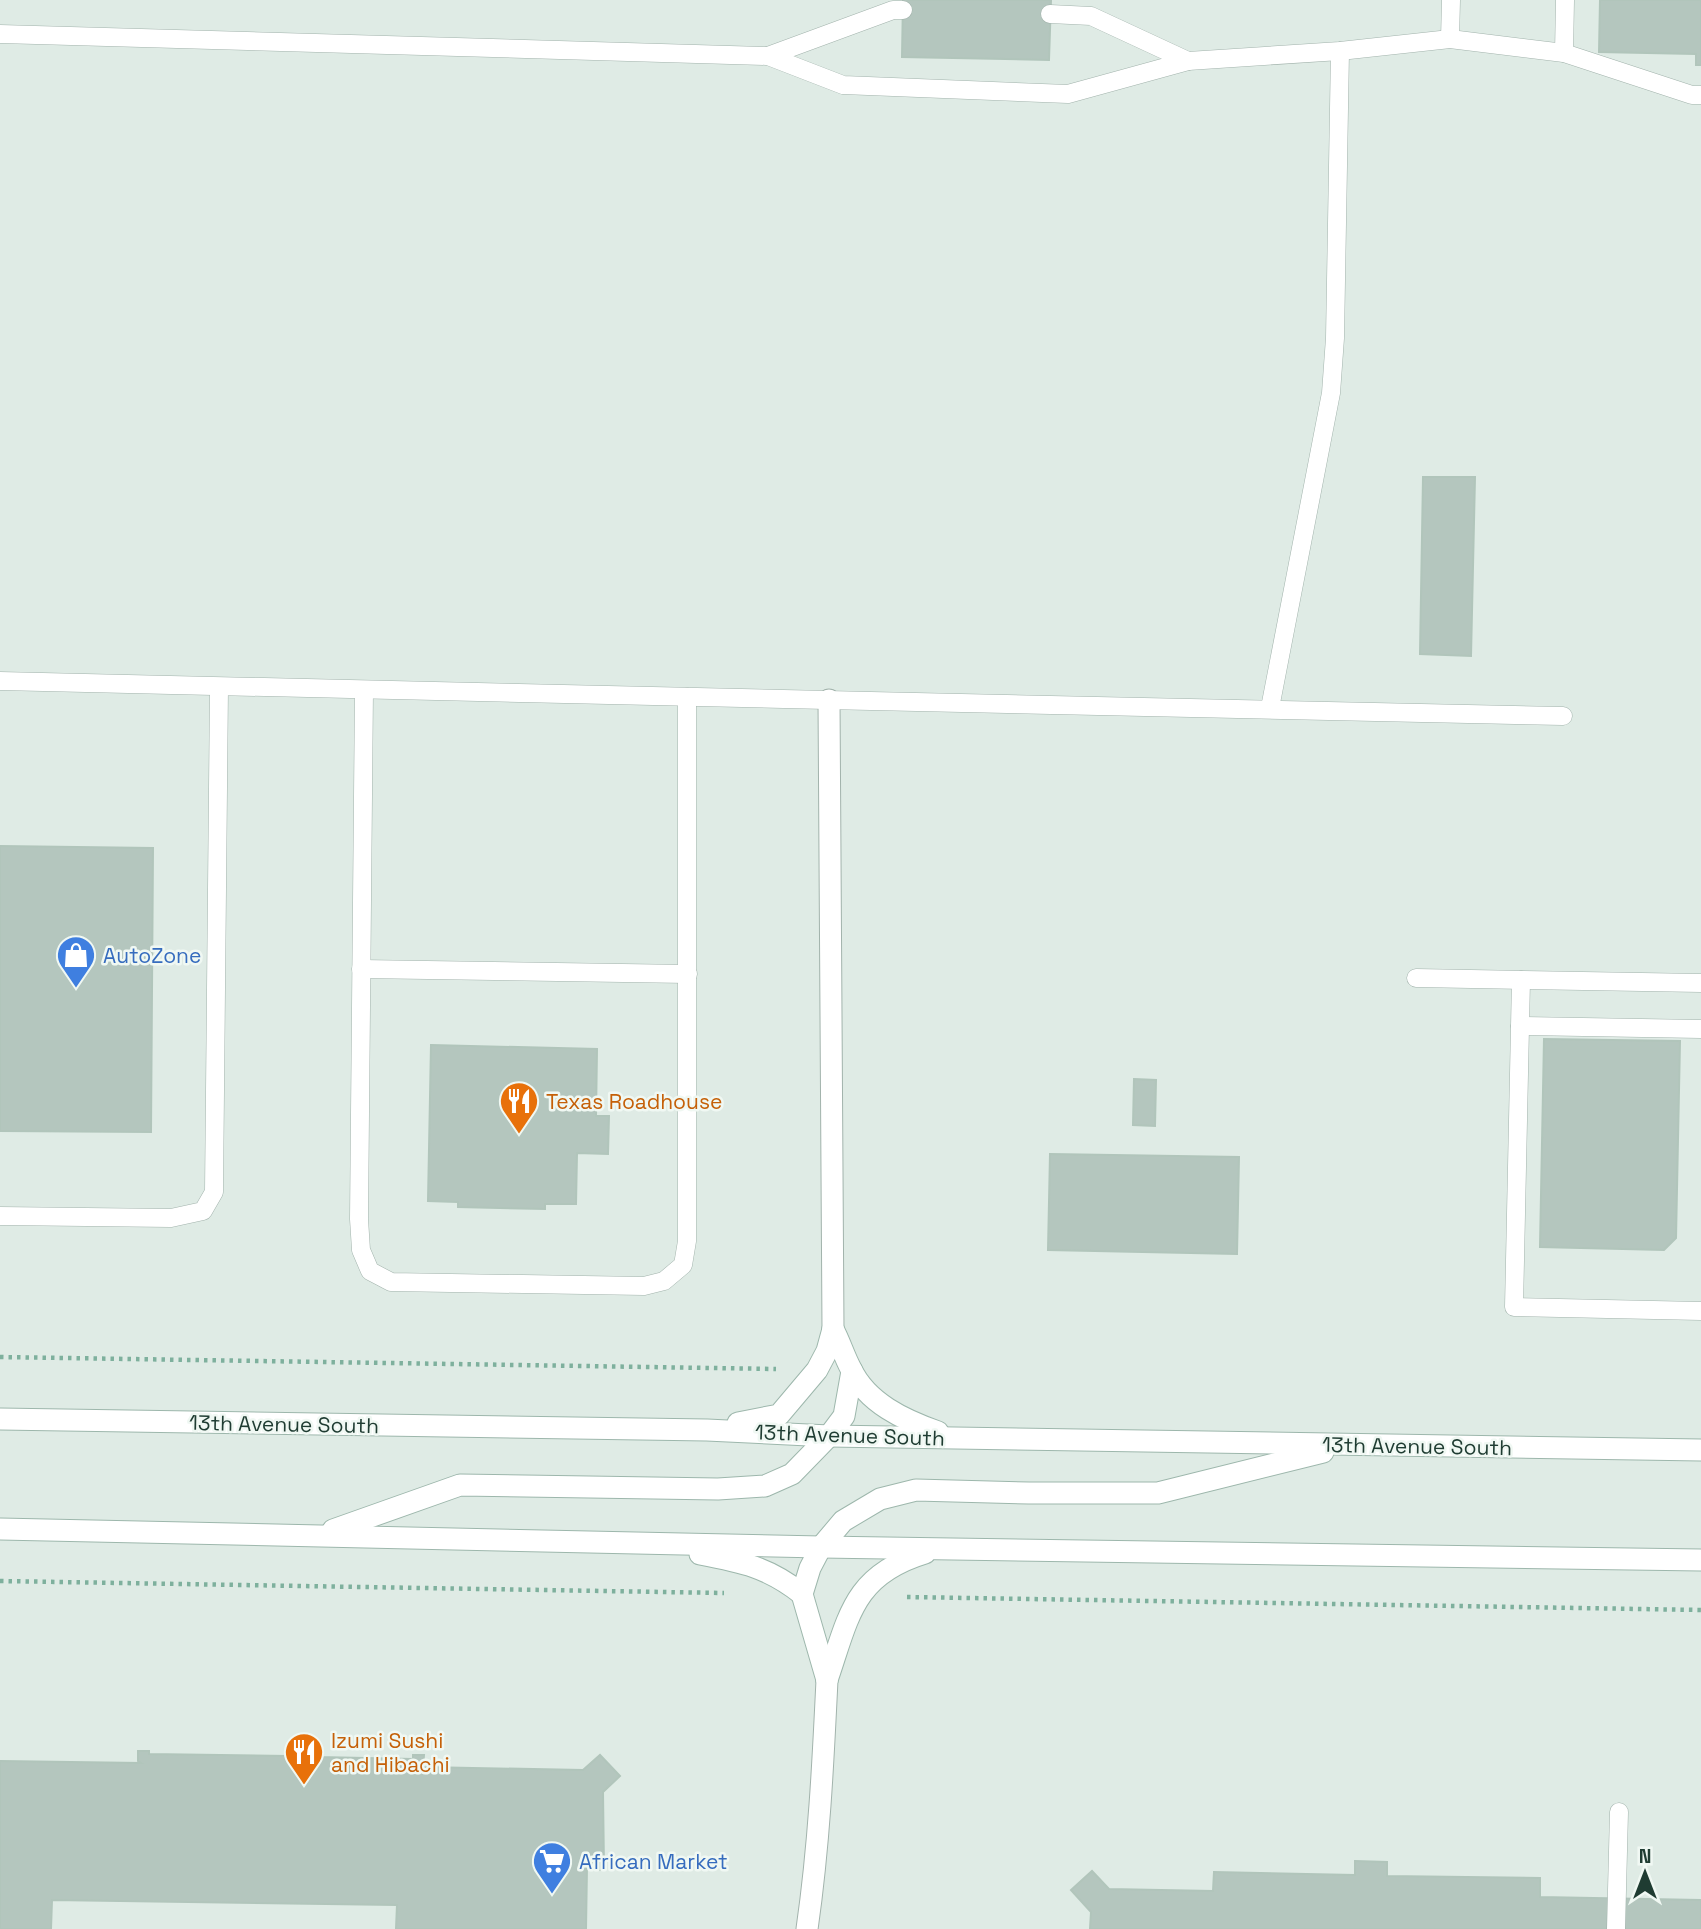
<svg xmlns="http://www.w3.org/2000/svg" width="1701" height="1929" font-family="'Space Grotesk',sans-serif">
  <style>
    .building { fill: #b4c6be; stroke: #b1c5bb; stroke-width: 2 }
    .lines { fill: none; stroke-linecap: round; stroke-linejoin: round }
    .service-casing { stroke: #a2b3ac; stroke-width: 19 }
    .minor-casing { stroke: #a2b3ac; stroke-width: 23 }
    .secondary-casing { stroke: #9db7ac; stroke-width: 23 }
    .path { stroke: #7eb09d; stroke-width: 4.5; stroke-dasharray: 3.5 5; stroke-linecap: butt }
    .service { stroke: #fff; stroke-width: 18 }
    .minor { stroke: #fff; stroke-width: 21 }
    .secondary { stroke: #fff; stroke-width: 21 }
    .labels { text-anchor: middle; dominant-baseline: central; stroke-width: 5; stroke-linejoin: round; paint-order: stroke }
    .shop-label { font-size: 21px; fill: #366cbe; stroke: #f0f8f3; text-anchor: start }
    .food-label { font-size: 21px; fill: #c56008; stroke: #f0f8f3; text-anchor: start }
    .street-label { font-size: 21px; fill: #1f3c32; stroke: #f0f8f3 }
  </style>
  <rect width="100%" height="100%" fill="#dfebe5"/>
  <!-- building -->
  <g class="building">
    <path d="M903,0H1051L1049,60L902,57Z"/>
    <path d="M1600,0H1701V65H1696V54L1599,52Z"/>
    <path d="M1423,477H1475L1471,656L1420,654Z"/>
    <path d="M0,846L153,848L151,1132L0,1131Z"/>
    <path d="M1544,1039L1680,1041L1676,1238L1664,1250L1540,1247Z"/>
    <path d="M431,1045L597,1049L596,1116H609L608,1154L577,1153L576,1204H545V1209L458,1207V1202L428,1201Z"/>
    <path d="M1134,1079L1156,1080L1155,1126L1133,1125Z"/>
    <path d="M1050,1154L1239,1157L1237,1254L1048,1250Z"/>
    <path d="M289,1743L318,1744V1757L413,1759V1755H424L423,1767L583,1770L600,1755L620,1776L603,1792L604,1870H594L593,1866H587L586,1929H396L397,1905L52,1900L51,1929H0V1761L141,1763L138,1761V1751H149V1754L288,1756Z"/>
    <path d="M1355,1861L1387,1862V1876L1540,1878V1897L1701,1900V1929H1090L1091,1912L1071,1890L1092,1871L1109,1889L1213,1891L1214,1872L1355,1875Z"/>
  </g>
  <g class="lines">
    <!-- service casing -->
    <g class="service-casing">
      <g id="service">
        <path d="M1050,14L1091,16L1188,61"/>
        <path d="M0,34L768,56L843,85L1068,94L1188,61L1340,51L1450,39L1564,53L1692,95H1701"/>
        <path d="M1450,39L1451,0"/>
        <path d="M1564,53L1565,0"/>
        <path d="M768,56L893,10H903"/>
        <path d="M0,681C521,697 1042,702 1563,716"/>
        <path d="M364,690L359,1219L361,1250L370,1271L391,1282L644,1286L664,1281L683,1265L687,1241V697"/>
        <path d="M1270,708L1331,393L1335,338L1340,51"/>
        <path d="M361,969L688,974"/>
        <path d="M1416,978L1701,983"/>
        <path d="M1521,980L1514,1307L1701,1311"/>
        <path d="M1520,1026L1701,1029"/>
        <path d="M0,1216L171,1218L203,1211L214,1192L219,687"/>
        <path d="M1616,1929L1619,1812"/>
      </g>
    </g>
    <!-- minor casing -->
    <g class="minor-casing">
      <g id="minor">
        <path d="M829,700L833,1329"/>
        <path d="M807,1929C819,1846 823,1764 827,1680"/>
      </g>
    </g>
    <!-- secondary casing -->
    <g class="secondary-casing">
      <g id="secondary">
        <path d="M833,1329C840,1342 844,1356 851,1369C867,1403 904,1420 938,1432"/>
        <path d="M0,1419L707,1430L829,1436L1701,1450"/>
        <path d="M738,1423L779,1415L817,1370L827,1351L833,1329"/>
        <path d="M0,1529L821,1547L1701,1560"/>
        <path d="M333,1530L460,1485L718,1489L765,1486L792,1474L829,1436L844,1416L852,1371"/>
        <path d="M700,1554C742,1562 768,1567 802,1594"/>
        <path d="M827,1680L802,1594L810,1568L821,1547L843,1521L880,1499L916,1490L1029,1493H1158L1323,1452"/>
        <path d="M827,1680C849,1616 853,1575 925,1553"/>
      </g>
    </g>
    <!-- path -->
    <g class="path">
      <path d="M0,1357L776,1369"/>
      <path d="M0,1581L724,1593"/>
      <path d="M907,1597L1701,1610"/>
    </g>
    <!-- service -->
    <use href="#service" class="service"/>
    <!-- minor -->
    <use href="#minor" class="minor"/>
    <!-- secondary -->
    <use href="#secondary" class="secondary"/>
  </g>
  <!-- icons -->
  <defs>
    <g id="shop-pin" transform="scale(2.0125)"><path d="M0 17L-7.5 6A9.5 9.5 0 1 1 7.5 6Z" fill="#3f7fe0" stroke="#f0f8f3"/><path d="M-5-2.5h2.3a2.7 3.5 0 0 1 5.4 0H5L5.5 6h-11ZM-1.5-2.5h3a1.5 2.3 0 0 0-3 0Z" fill="#fff"/></g>
    <g id="restaurant-pin" transform="scale(2.0125)"><path d="M0 17L-7.5 6A9.5 9.5 0 1 1 7.5 6Z" fill="#e8710a" stroke="#f0f8f3"/><path d="M-5-6h1v4h1v-4h1v4h1v-4h1v5L-1.5 .5V6h-2V.5L-5-1ZM5-6V6H3V1.5H1.5Q1.5-4 5-6Z" fill="#fff"/></g>
    <g id="supermarket-pin" transform="scale(2.0125)"><path d="M0 17L-7.5 6A9.5 9.5 0 1 1 7.5 6Z" fill="#3f7fe0" stroke="#f0f8f3"/><path d="M-6-5.5h2.5l.6 2H6L4.5 2H-2.5L-4.4-4H-6ZM-1.5 3.2a1.3 1.3 0 1 0 .1 0ZM3 3.2a1.3 1.3 0 1 0 .1 0Z" fill="#fff"/></g>
  </defs>
  <g fill-rule="evenodd">
    <use href="#shop-pin" x="76" y="955"/>
    <use href="#restaurant-pin" x="519" y="1101"/>
    <use href="#restaurant-pin" x="304" y="1752"/>
    <use href="#supermarket-pin" x="552" y="1861"/>
  </g>
  <g class="labels">
    <!-- shop labels -->
    <g class="shop-label">
      <text x="103" y="955">AutoZone</text>
      <text x="579" y="1861">African Market</text>
    </g>
    <!-- food labels -->
    <g class="food-label">
      <text x="546" y="1101">Texas Roadhouse</text>
      <text x="331" y="1740">Izumi Sushi<tspan x="331" dy="24">and Hibachi</tspan></text>
    </g>
    <!-- street labels -->
    <g class="street-label">
      <text transform="translate(284 1424) rotate(1)">13th Avenue South</text>
      <text transform="translate(850 1435) rotate(2)">13th Avenue South</text>
      <text transform="translate(1417 1446) rotate(1)">13th Avenue South</text>
    </g>
  </g>
  <!-- north arrow -->
  <g transform="translate(1645 1873)" stroke="#f0f8f3" stroke-width="5" paint-order="stroke">
  <path d="M0-5L12 26L0 18L-12 26Z" fill="#1f3c32"/>
  <text y="-10" font-size="19" font-weight="bold" text-anchor="middle" fill="#1f3c32">N</text>
  </g>
</svg>
